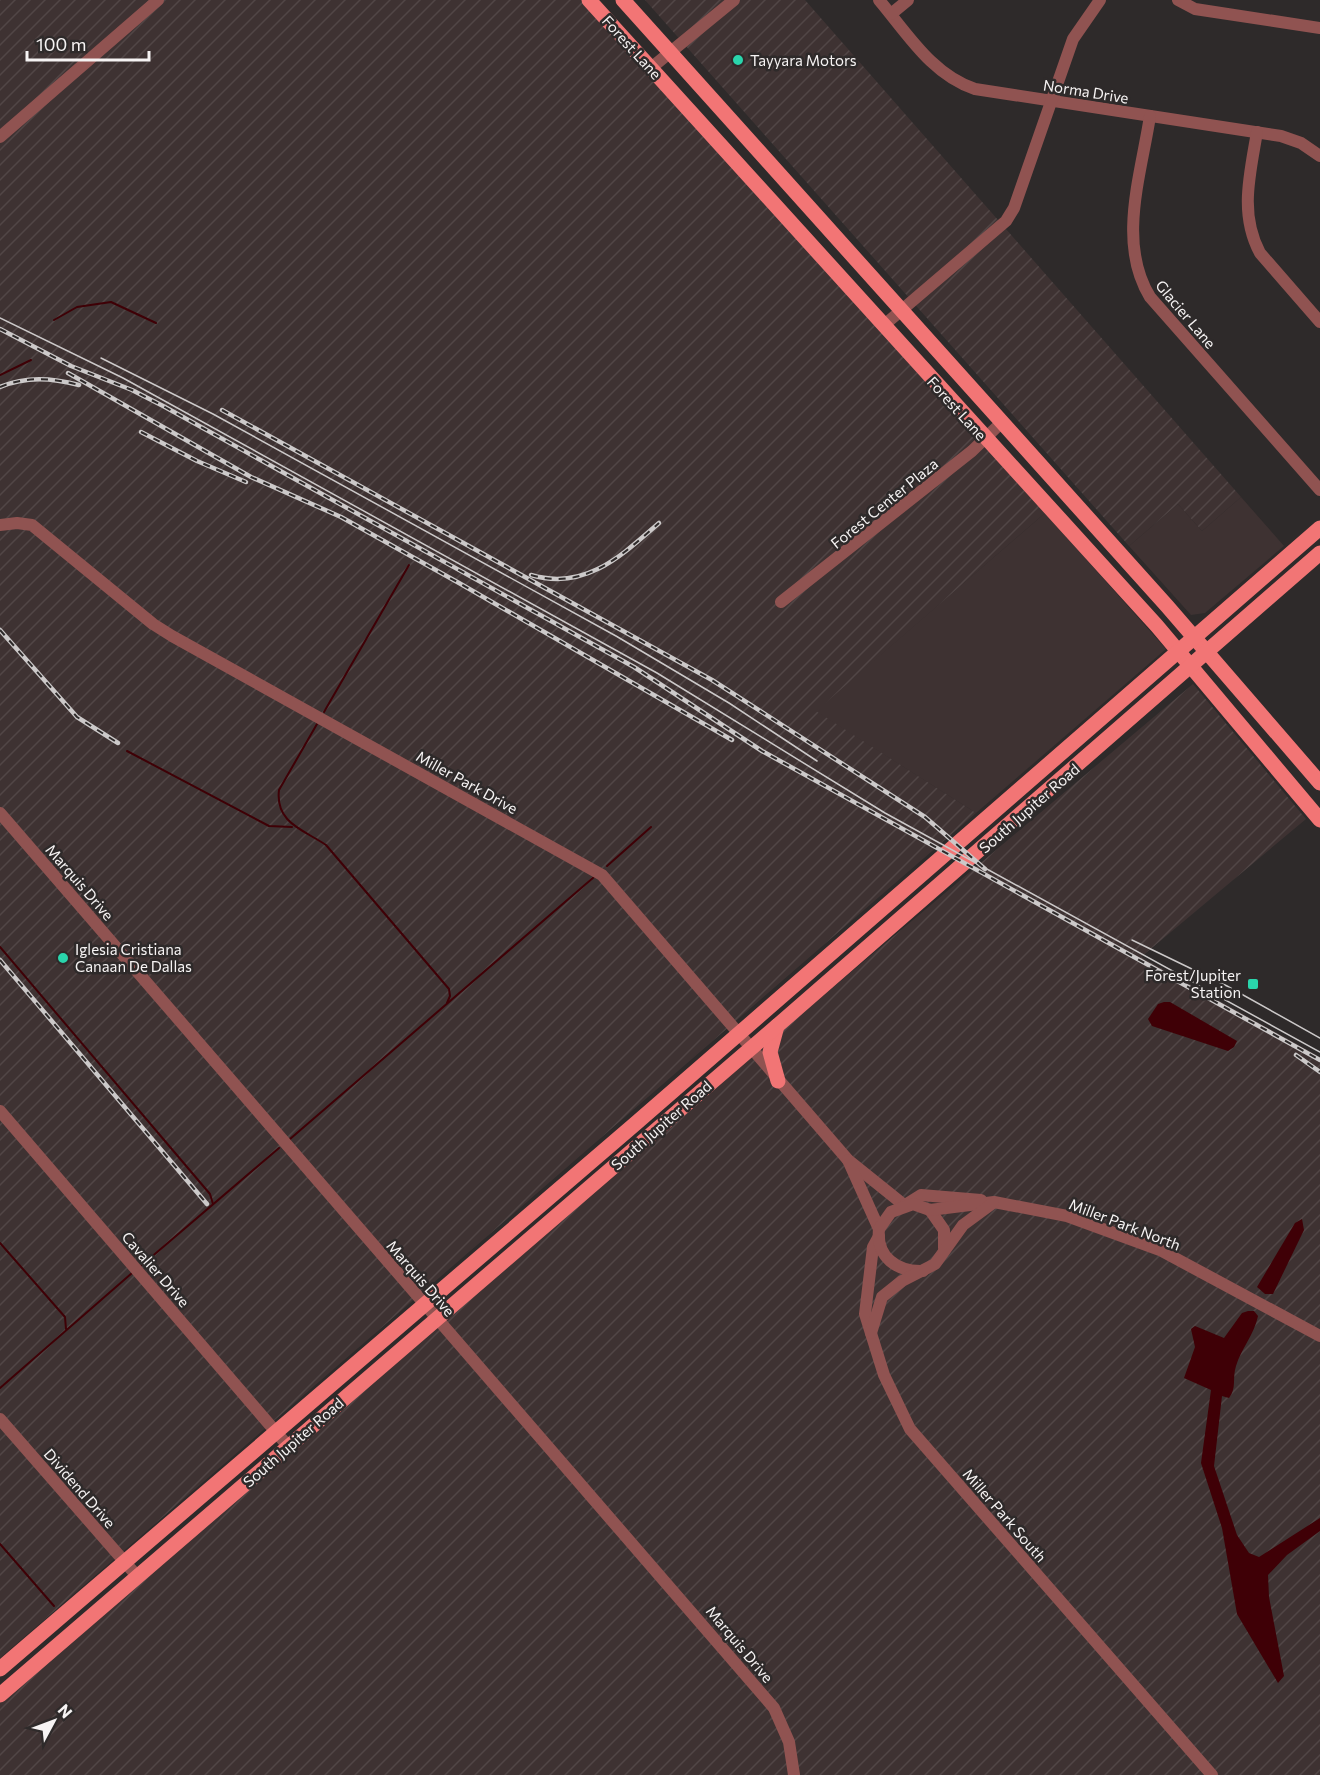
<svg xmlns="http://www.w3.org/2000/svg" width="1320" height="1775" font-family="Commissioner,sans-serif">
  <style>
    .built { fill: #3e3232 }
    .industrial { fill: url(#industrial-furrows) }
    .water { fill: #3f0006 }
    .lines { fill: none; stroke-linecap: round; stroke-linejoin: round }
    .stream { stroke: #3f0006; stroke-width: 2 }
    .minor { stroke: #905351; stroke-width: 12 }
    .major { stroke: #f27575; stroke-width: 15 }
    .tram { stroke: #ccc9c9; stroke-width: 1.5 }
    .rail-casing { stroke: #ccc9c9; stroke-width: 4.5 }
    .rail { stroke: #2e2a2a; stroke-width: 2; stroke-dasharray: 7; stroke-linecap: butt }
    .poi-dot { fill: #2ad5ac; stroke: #2e2a2a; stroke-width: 2 }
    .labels { text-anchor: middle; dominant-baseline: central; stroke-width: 5; stroke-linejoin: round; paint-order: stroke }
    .street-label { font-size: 15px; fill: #f6f3f3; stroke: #2e2a2a }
    .poi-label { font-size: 15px; fill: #f6f3f3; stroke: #2e2a2a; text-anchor: start }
  </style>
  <defs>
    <pattern id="industrial-furrows" width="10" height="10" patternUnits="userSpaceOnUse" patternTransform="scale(1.5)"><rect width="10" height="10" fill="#3e3232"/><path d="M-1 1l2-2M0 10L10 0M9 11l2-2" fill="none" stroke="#514646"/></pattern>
  </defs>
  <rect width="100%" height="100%" fill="#2e2a2a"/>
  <!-- built -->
  <g class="built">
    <path d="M1241,497L1284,546L1205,613L1191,615L1129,546L1178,504L1202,531Z"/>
    <path d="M1045,513L1166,649L976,813L815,711Z"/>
  </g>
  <!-- industrial -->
  <g class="industrial">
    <path d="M0,0H590L1045,513L816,711L976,813L0,1658Z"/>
    <path d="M645,0H805L1241,497L1202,531L1178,504L1129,546Z"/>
    <path d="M1193,684L1306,819L1141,957L1320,1057V1775H0V1701L786,1027Z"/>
  </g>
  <!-- water -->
  <g class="water">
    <path d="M1164,1002H1170L1237,1041L1234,1047L1228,1051L1152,1026L1148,1019L1158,1004Z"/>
    <path d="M1302,1219L1304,1230L1273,1294H1265L1257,1287L1295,1223Z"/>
    <path d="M1248,1311H1254L1258,1316C1254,1335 1241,1349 1236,1366C1232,1378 1237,1388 1229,1398L1222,1396L1214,1466L1237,1535L1249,1553L1259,1557L1320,1518V1531L1287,1555L1268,1575L1269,1597L1284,1676L1278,1683L1237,1614L1222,1528L1201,1463L1211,1390L1184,1378L1195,1347L1191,1329L1195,1326L1224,1338L1242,1313Z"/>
  </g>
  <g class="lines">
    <!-- stream -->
    <g class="stream">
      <path d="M54,320L77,307L111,302L156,323"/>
      <path d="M0,375L31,360"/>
      <path d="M324,712L409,565"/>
      <path d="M317,724L279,790C275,823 304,830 326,845L449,989L450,996L447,1003"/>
      <path d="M127,751L269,826L292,827"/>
      <path d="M607,866L651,827"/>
      <path d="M0,947L210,1194L213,1204"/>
      <path d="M290,1139L594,877"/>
      <path d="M0,1243L65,1317L66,1329"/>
      <path d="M142,1265L279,1148"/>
      <path d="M0,1388L132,1273"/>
      <path d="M0,1544L54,1606"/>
    </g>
    <!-- minor -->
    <g class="minor">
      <path d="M879,0C907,33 932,75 975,89L1281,136L1301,143L1320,156"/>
      <path d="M1178,0L1195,9L1320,28"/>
      <path d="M891,14L908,0"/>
      <path d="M651,68L734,0"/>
      <path d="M1150,116C1141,175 1117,243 1150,297L1320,490"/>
      <path d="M1257,132C1250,174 1239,214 1260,253L1320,322"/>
      <path d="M0,137L158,0"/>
      <path d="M883,326L1006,221L1014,208L1073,39L1100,0"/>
      <path d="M0,525L17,523L32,525L153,624L172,636L602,875L848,1160L904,1205"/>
      <path d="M781,602L972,451L1002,422"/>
      <path d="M0,813L774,1708L789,1742L794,1775"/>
      <path d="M0,1111L288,1446"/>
      <path d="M848,1160L879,1229"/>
      <path d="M905,1205L921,1195L981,1200"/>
      <path d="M930,1210L944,1230V1248"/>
      <path d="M879,1236L873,1247L865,1314L884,1375L910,1429L1212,1775"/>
      <path d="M923,1271C897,1272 876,1257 879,1229L891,1212L913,1204L930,1210L994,1202L1067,1216L1160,1250L1320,1336"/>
      <path d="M871,1333L882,1297L902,1281L935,1264L963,1225L993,1203"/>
      <path d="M0,1419L137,1576"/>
    </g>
    <!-- major -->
    <g class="major">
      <path d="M589,0L1157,626L1320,820"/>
      <path d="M623,0L1167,606L1320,783"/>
      <path d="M777,1026L770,1052L778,1081"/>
      <path d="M0,1669L635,1124L1320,528"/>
      <path d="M0,1695L777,1026L1320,553"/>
    </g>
    <!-- tram -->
    <g class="tram">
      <path d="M0,318L123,378L657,673L885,813L1320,1052"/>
      <path d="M101,358L213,414L616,636L729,703L817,761"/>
      <path d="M1132,940L1227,986L1320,1038"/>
    </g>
    <!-- rail casing -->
    <g class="rail-casing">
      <g id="rail">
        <path d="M0,329L71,366L132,390L165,407L634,667L762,751L1320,1060"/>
        <path d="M68,373L251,477L341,517L459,583L732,740"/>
        <path d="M0,387C26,376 52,378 79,385"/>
        <path d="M222,410L712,680L925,817L985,869"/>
        <path d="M141,432L197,461L246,482"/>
        <path d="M531,575C585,591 621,556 659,523"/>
        <path d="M0,630L77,717L118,743"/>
        <path d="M0,960L207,1204"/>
        <path d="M1296,1055L1320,1072"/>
      </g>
    </g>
    <!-- rail -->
    <use href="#rail" class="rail"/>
  </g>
  <!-- markers -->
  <g class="poi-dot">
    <circle cx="738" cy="60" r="6"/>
    <circle cx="63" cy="958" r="6"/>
    <rect x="1247" y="978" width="12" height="12" rx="3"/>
  </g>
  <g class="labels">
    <!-- street labels -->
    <g class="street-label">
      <text transform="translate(632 47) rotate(48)">Forest Lane</text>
      <text transform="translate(1086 91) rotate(9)">Norma Drive</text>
      <text transform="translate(1186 314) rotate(50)">Glacier Lane</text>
      <text transform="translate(957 408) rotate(48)">Forest Lane</text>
      <text transform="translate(884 503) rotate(-39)">Forest Center Plaza</text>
      <text transform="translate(467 782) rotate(29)">Miller Park Drive</text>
      <text transform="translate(1029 808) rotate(-41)">South Jupiter Road</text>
      <text transform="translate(80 882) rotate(49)">Marquis Drive</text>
      <text transform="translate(661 1125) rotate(-41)">South Jupiter Road</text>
      <text transform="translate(1125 1224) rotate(21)">Miller Park North</text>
      <text transform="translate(156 1269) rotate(49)">Cavalier Drive</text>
      <text transform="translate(421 1278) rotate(49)">Marquis Drive</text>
      <text transform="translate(293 1442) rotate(-41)">South Jupiter Road</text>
      <text transform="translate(80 1488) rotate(49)">Dividend Drive</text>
      <text transform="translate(1005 1515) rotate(49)">Miller Park South</text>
      <text transform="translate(740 1644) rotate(50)">Marquis Drive</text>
    </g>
    <!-- poi labels -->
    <g class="poi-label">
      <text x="750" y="60">Tayyara Motors</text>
      <text x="75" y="949">Iglesia Cristiana<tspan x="75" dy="17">Canaan De Dallas</tspan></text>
      <text x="1241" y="975" text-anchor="end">Forest/Jupiter<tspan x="1241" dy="17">Station</tspan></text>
    </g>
  </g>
  <!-- north arrow -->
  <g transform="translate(54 1721) rotate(49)" stroke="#2e2a2a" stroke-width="4.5" paint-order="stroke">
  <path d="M0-4.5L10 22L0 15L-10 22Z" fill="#f6f3f3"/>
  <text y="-9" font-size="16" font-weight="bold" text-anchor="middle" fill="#f6f3f3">N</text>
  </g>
  <!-- scale -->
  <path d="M27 51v9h122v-9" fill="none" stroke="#f6f3f3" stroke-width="3"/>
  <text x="36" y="51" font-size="18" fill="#f6f3f3" stroke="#2e2a2a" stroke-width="4.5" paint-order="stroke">100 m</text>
</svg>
